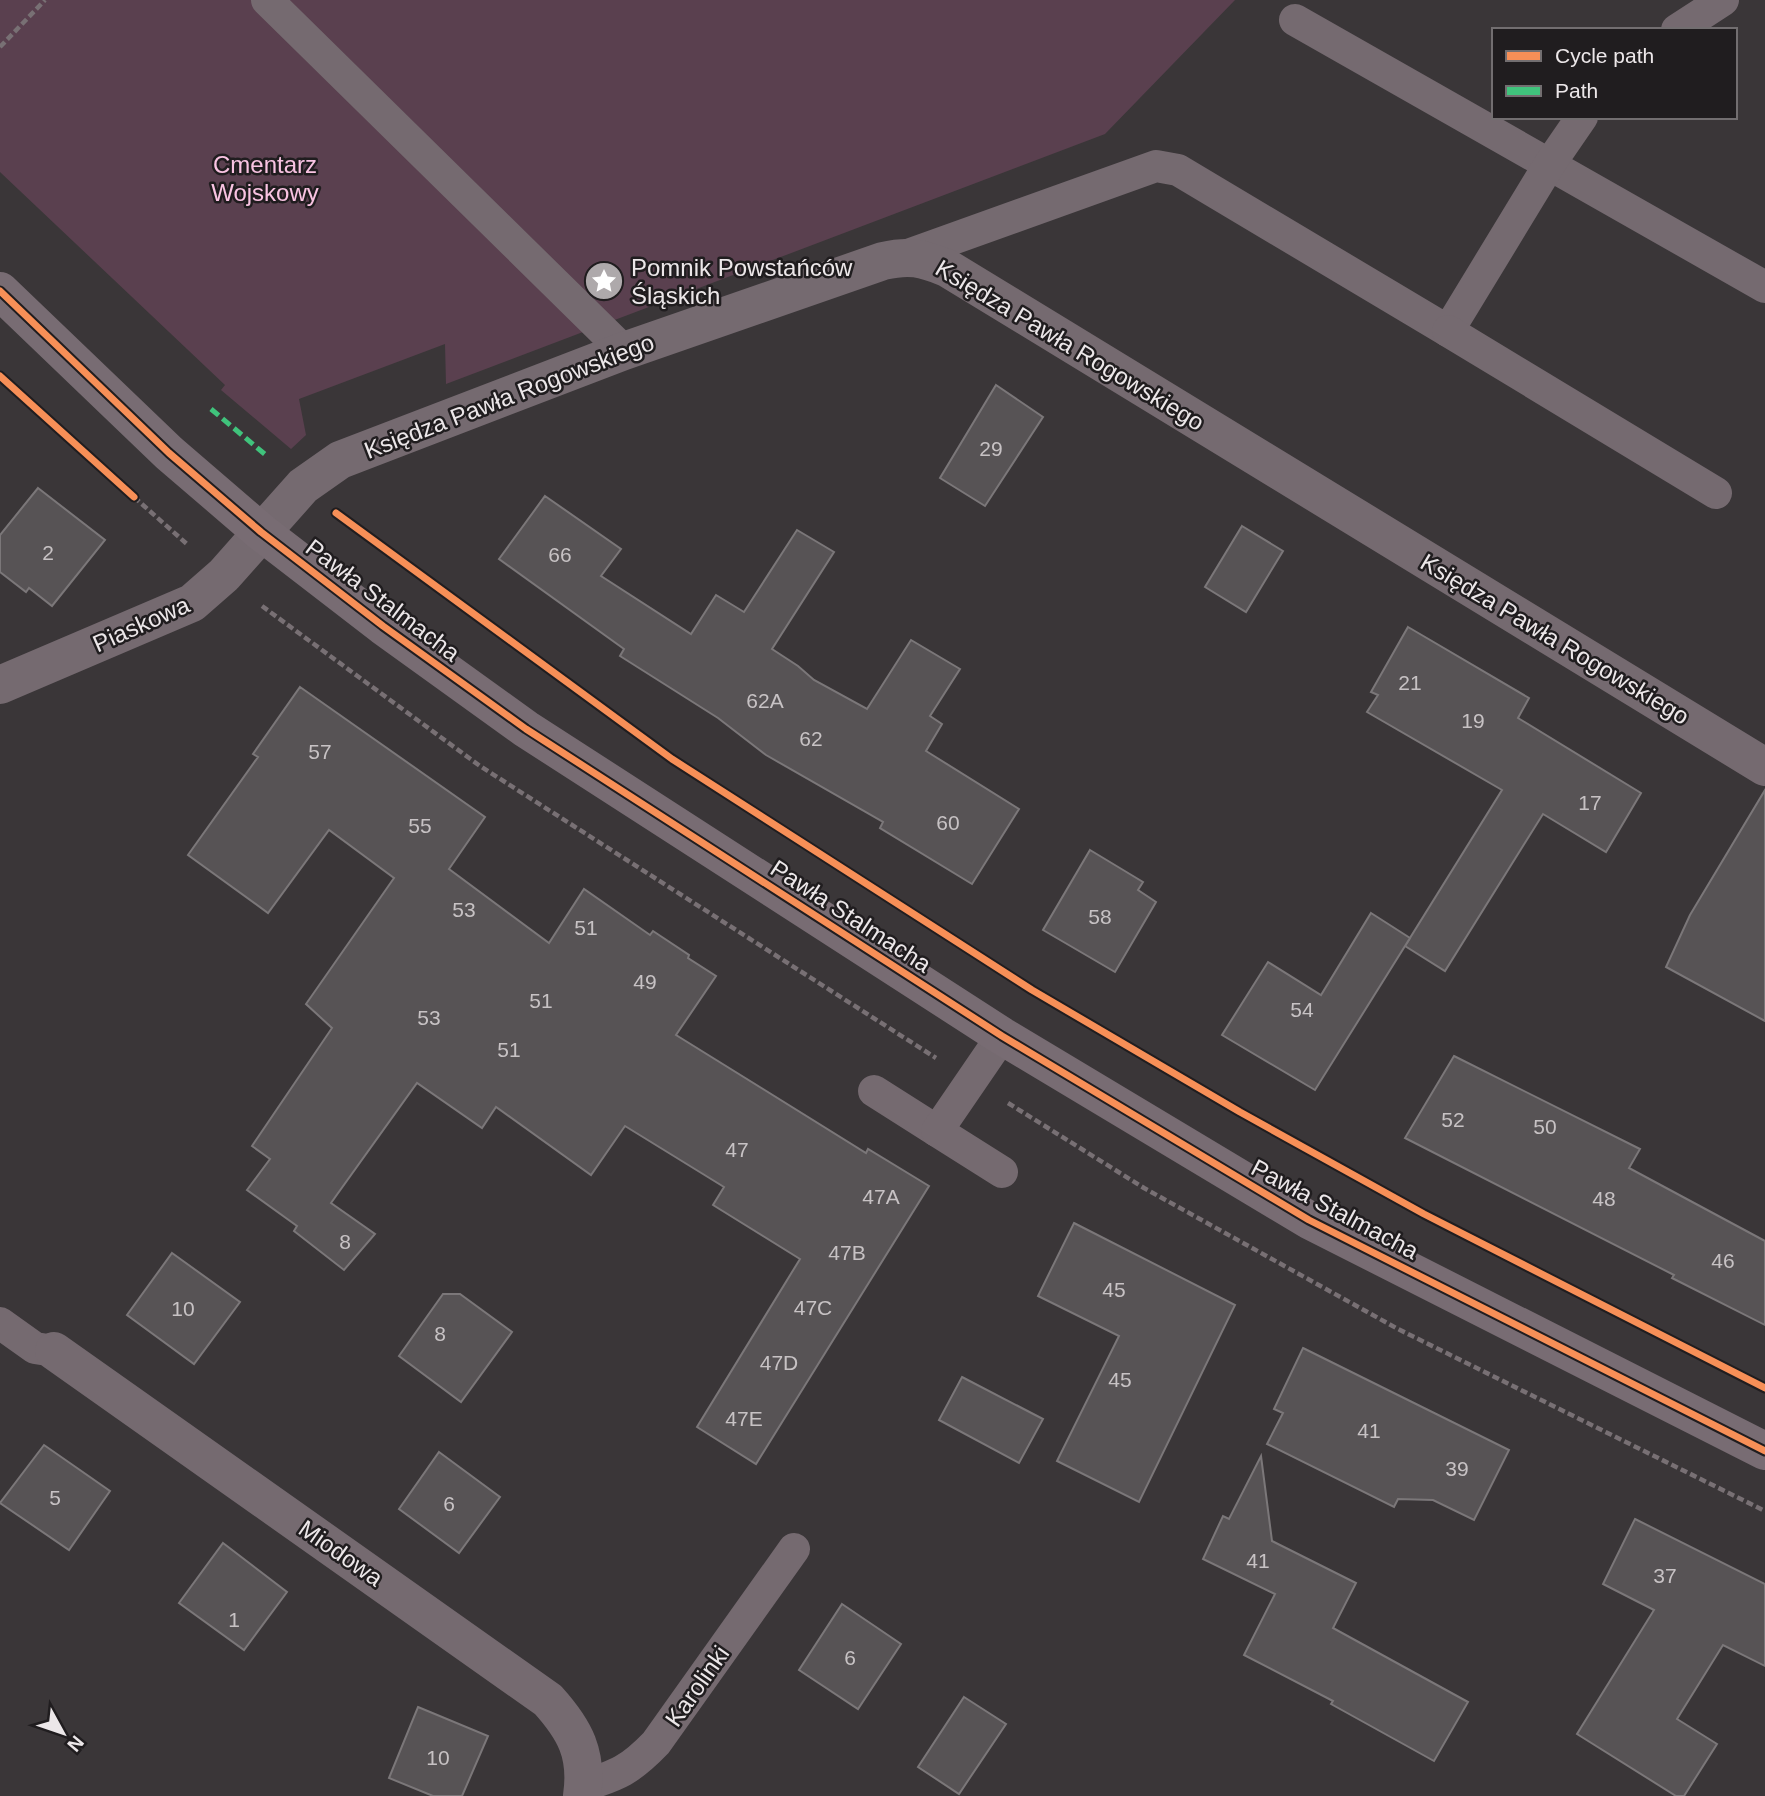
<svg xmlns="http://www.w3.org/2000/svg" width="1765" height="1796" font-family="Helvetica,sans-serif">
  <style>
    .green { fill: #5a404f }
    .building { fill: #575355; stroke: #7b7779; stroke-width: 2 }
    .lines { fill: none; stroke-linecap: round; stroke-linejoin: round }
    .path { stroke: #787074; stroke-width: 4.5; stroke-dasharray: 7 3.5; stroke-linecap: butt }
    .lane { stroke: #756a70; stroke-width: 32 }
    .street { stroke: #756a70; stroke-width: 38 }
    .secondary { stroke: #786c73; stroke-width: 38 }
    .quiet { stroke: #40c37c; stroke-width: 5; stroke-dasharray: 10 5; stroke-linecap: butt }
    .cycleway-casing { stroke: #201d1f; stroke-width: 11 }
    .cycleway { stroke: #f78f57; stroke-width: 7 }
    .labels { text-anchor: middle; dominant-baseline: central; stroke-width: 5; stroke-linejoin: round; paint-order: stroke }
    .number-label { font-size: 21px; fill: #c7c2c4 }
    .park-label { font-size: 24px; fill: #f9c3e2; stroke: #201d1f }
    .poi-label { font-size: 24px; fill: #ece7e9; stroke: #201d1f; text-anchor: start }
    .street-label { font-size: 24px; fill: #ece7e9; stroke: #201d1f }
  </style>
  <rect width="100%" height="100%" fill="#3a3638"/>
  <!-- green -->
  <path class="green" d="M0,0H1235L1105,134L446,384L445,344L299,399L306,435L291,449L221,390L225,385L0,172Z"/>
  <!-- building -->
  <g class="building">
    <path d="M996,385L1043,417L985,506L940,478Z"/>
    <path d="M38,488L105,540L52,606L29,588L26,592L0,572V535Z"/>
    <path d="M545,496L621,549L601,576L691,634L716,595L744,612L797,530L834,552L772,649L798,666L814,680L867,709L911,640L960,669L930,716L942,724L926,751L1019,809L972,884L880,828L883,822L766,755L718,718L620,656L624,649L499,559Z"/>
    <path d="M1242,526L1283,551L1246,612L1205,587Z"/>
    <path d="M1408,627L1529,698L1518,718L1641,793L1606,852L1543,814L1445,971L1405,946L1502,790L1367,712L1378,695L1371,692Z"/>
    <path d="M300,687L485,817L449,869L549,943L584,889L650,935L653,931L689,955L688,958L716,976L676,1035L866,1153L868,1149L929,1186L756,1464L697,1427L800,1259L713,1205L724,1187L625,1126L591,1175L496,1107L482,1128L417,1083L331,1203L375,1234L344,1270L294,1231L297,1226L247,1190L270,1159L252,1146L332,1028L306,1004L394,878L329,830L268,913L188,855L258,757L253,754Z"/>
    <path d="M1765,790V1021L1666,967L1690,915Z"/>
    <path d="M1090,850L1143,882L1138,890L1156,902L1115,972L1043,930Z"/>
    <path d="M1371,913L1410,938L1315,1090L1222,1035L1268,962L1321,995Z"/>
    <path d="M1454,1056L1640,1149L1629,1168L1765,1241V1325L1672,1278L1674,1275L1405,1138Z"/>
    <path d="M1074,1223L1235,1305L1139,1502L1057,1461L1119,1336L1038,1296Z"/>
    <path d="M172,1253L240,1302L194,1364L127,1315Z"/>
    <path d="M443,1294H460L512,1332L461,1402L399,1356Z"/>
    <path d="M1303,1348L1509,1450L1474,1520L1433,1500L1398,1499L1394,1507L1267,1444L1283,1413L1274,1409Z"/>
    <path d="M962,1377L1043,1419L1019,1463L939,1420Z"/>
    <path d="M44,1445L110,1491L69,1550L0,1503Z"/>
    <path d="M439,1452L500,1497L459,1553L399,1509Z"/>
    <path d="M1261,1456L1272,1541L1356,1583L1333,1628L1468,1702L1434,1761L1331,1704L1333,1701L1244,1655L1275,1594L1203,1559L1223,1516L1229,1519Z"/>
    <path d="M1635,1519L1765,1584V1666L1723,1645L1677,1719L1717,1744L1684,1796H1676L1577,1734L1654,1610L1603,1584Z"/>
    <path d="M223,1543L287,1592L244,1650L179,1603Z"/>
    <path d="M842,1604L901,1644L858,1709L799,1670Z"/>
    <path d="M964,1697L1006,1724L959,1794L918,1767Z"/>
    <path d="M418,1707L488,1736L462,1796H433L389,1778Z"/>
  </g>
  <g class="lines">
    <!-- path -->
    <g class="path">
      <path d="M0,47L45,0"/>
      <path d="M134,497L188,545"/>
      <path d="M262,606L480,766L936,1058"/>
      <path d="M1008,1103L1144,1188L1398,1329L1765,1511"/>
    </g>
    <!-- lane -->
    <g class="lane">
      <path d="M267,0L624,351"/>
      <path d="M1295,20L1765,287"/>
      <path d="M1677,30L1723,0"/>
      <path d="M905,256L1156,166L1178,170L1448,331L1549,165L1582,117"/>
      <path d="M1448,331L1716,493"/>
      <path d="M874,1091L937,1131"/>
      <path d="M1002,1172L937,1131L1002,1036"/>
      <path d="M0,1323L35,1348L54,1351"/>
      <path d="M583,1786C618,1775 630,1770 656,1743L794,1549"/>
    </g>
    <!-- street -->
    <g class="street">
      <path d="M0,685L192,603L224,575L303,486L340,460L624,351L883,261C910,255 922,258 947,268L1765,767"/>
      <path d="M54,1351L548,1700C575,1730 588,1754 582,1796"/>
    </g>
    <!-- secondary -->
    <path class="secondary" d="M0,291L169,453L261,532L383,626L526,729L1002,1036L1309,1220L1765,1451"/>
    <!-- quiet -->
    <path class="quiet" d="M211,409L267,456"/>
    <!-- cycleway casing -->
    <g class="cycleway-casing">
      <g id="cycleway">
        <path d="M0,291L169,453L261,532L383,626L526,729L1002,1036L1309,1220L1765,1451"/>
        <path d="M0,376L134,497"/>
        <path d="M336,513L672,759L1032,990L1240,1112L1424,1214L1765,1388"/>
      </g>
    </g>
    <!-- cycleway -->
    <use href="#cycleway" class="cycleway"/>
  </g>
  <!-- icons -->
  <defs>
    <g id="sight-disc" transform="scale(2.0125)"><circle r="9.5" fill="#aea9ab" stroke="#201d1f"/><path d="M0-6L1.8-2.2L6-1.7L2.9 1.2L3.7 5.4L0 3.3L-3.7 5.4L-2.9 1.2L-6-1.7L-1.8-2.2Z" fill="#fff"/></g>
  </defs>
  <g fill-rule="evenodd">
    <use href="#sight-disc" x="604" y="281"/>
  </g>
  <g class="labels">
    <!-- number labels -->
    <g class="number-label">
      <text x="991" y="448">29</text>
      <text x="48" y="552">2</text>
      <text x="560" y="554">66</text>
      <text x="1410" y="682">21</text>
      <text x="765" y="700">62A</text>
      <text x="1473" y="720">19</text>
      <text x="811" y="738">62</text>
      <text x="320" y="751">57</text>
      <text x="1590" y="802">17</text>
      <text x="948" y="822">60</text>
      <text x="420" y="825">55</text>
      <text x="464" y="909">53</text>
      <text x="1100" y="916">58</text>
      <text x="586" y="927">51</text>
      <text x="645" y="981">49</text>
      <text x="541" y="1000">51</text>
      <text x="1302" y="1009">54</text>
      <text x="429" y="1017">53</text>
      <text x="509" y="1049">51</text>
      <text x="1453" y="1119">52</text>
      <text x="1545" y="1126">50</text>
      <text x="737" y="1149">47</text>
      <text x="881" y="1196">47A</text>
      <text x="1604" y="1198">48</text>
      <text x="345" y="1241">8</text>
      <text x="847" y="1252">47B</text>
      <text x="1723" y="1260">46</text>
      <text x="1114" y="1289">45</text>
      <text x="813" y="1307">47C</text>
      <text x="183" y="1308">10</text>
      <text x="440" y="1333">8</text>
      <text x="779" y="1362">47D</text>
      <text x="1120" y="1379">45</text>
      <text x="744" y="1418">47E</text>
      <text x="1369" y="1430">41</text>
      <text x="1457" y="1468">39</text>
      <text x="55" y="1497">5</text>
      <text x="449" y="1503">6</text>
      <text x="1258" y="1560">41</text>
      <text x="1665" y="1575">37</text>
      <text x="234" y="1619">1</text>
      <text x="850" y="1657">6</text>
      <text x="438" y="1757">10</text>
    </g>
    <!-- park labels -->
    <g class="park-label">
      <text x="265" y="164">Cmentarz<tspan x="265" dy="28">Wojskowy</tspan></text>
    </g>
    <!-- poi labels -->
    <g class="poi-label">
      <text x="631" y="267">Pomnik Powstańców<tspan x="631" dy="28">Śląskich</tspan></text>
    </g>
    <!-- street labels -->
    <g class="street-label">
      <text transform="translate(1070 345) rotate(31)">Księdza Pawła Rogowskiego</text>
      <text transform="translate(509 396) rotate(-21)">Księdza Pawła Rogowskiego</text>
      <text transform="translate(383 600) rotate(37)">Pawła Stalmacha</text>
      <text transform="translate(141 624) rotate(-24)">Piaskowa</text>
      <text transform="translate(1555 639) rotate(31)">Księdza Pawła Rogowskiego</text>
      <text transform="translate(851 916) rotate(33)">Pawła Stalmacha</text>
      <text transform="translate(1335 1209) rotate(28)">Pawła Stalmacha</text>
      <text transform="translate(341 1553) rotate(35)">Miodowa</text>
      <text transform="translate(697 1686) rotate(-55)">Karolinki</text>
    </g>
  </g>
  <!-- legend -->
  <rect x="1492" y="28" width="245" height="91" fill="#201d1f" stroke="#726e70" stroke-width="2"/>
  <rect x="1506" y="51" width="35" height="10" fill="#f78f57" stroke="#726e70" stroke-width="2"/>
  <text x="1555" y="63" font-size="21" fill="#ece7e9">Cycle path</text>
  <rect x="1506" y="86" width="35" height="10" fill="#40c37c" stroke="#726e70" stroke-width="2"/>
  <text x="1555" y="98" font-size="21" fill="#ece7e9">Path</text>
  <!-- north arrow -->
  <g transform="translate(63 1733) rotate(130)" stroke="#201d1f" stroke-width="5" paint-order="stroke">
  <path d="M0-5L12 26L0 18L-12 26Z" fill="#ece7e9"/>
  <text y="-10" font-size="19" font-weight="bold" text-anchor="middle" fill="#ece7e9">N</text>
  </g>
</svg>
